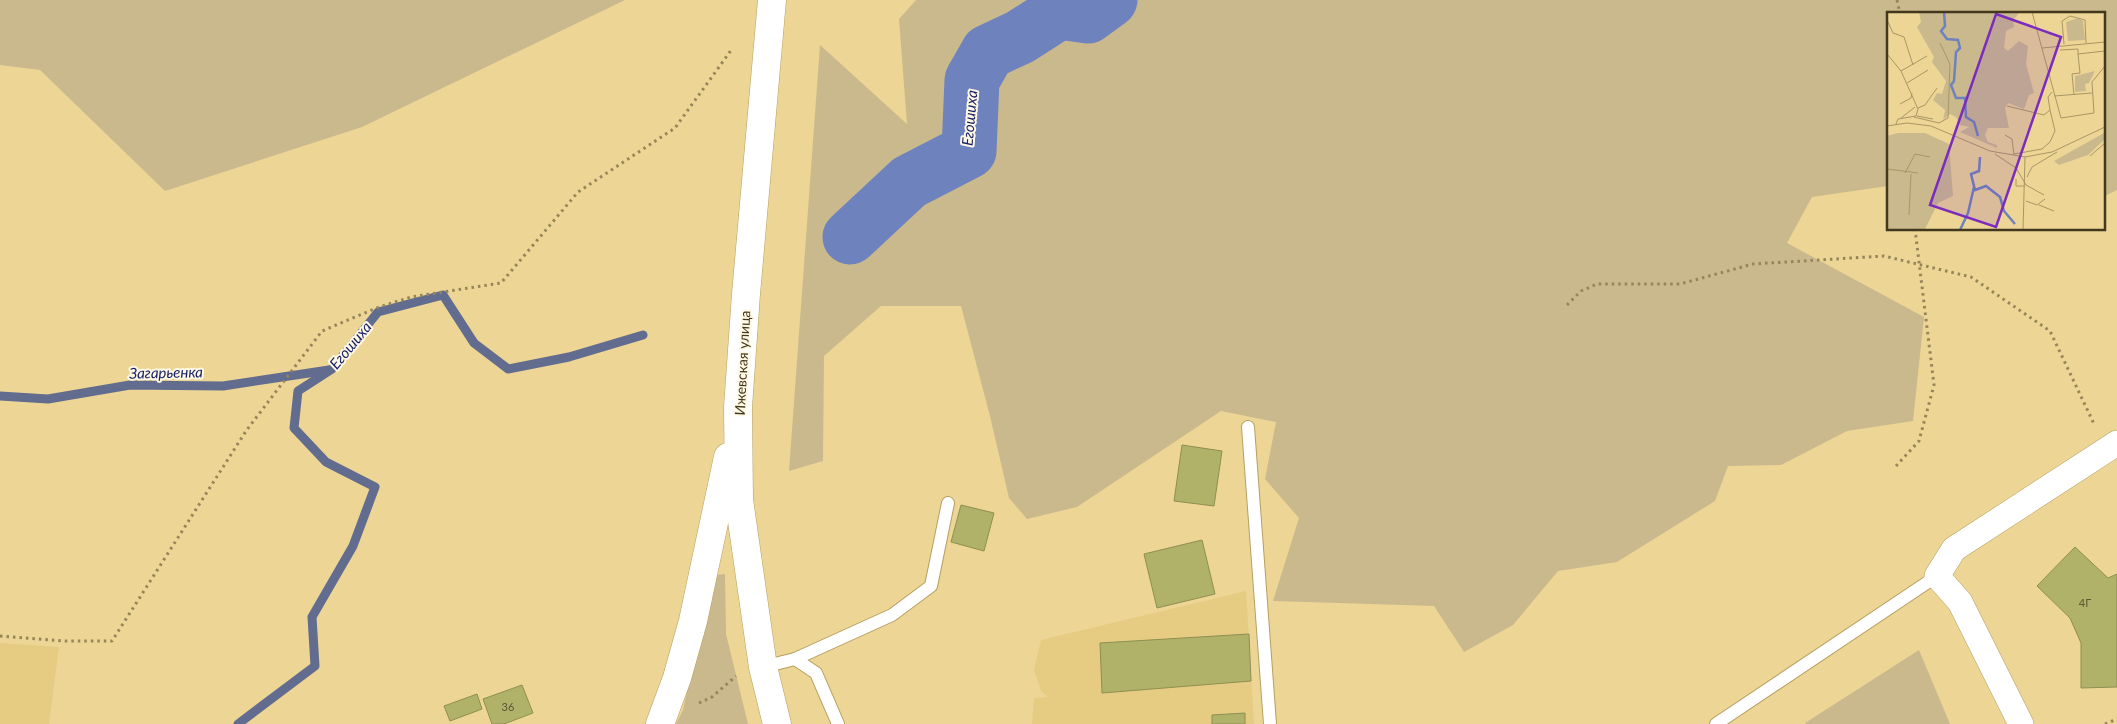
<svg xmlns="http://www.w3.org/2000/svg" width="2117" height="724" font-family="Lato,sans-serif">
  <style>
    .built { fill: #e6cb83 }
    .green { fill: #cab98d }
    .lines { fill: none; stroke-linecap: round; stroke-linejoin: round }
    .stream { stroke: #616c8e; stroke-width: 9 }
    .river { stroke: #6e82be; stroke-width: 55 }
    .building { fill: #b0b26a; stroke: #8e8f50 }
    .service-casing { stroke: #b69f61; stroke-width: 14 }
    .minor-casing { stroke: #b69f61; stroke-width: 26 }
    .tertiary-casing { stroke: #b69f61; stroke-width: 29 }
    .path { stroke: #968558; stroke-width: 3; stroke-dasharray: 2.5 4; stroke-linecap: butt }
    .service { stroke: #fff; stroke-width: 12 }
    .minor { stroke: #fff; stroke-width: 25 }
    .tertiary { stroke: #fff; stroke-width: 28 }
    .labels { text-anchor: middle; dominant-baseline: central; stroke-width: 4; stroke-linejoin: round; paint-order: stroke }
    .number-label { font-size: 11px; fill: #5e5631 }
    .street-label { font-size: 14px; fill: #42381e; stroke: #fff8e5 }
    .water-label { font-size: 15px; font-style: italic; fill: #131e65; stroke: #fff8e5 }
    .inset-river { fill: none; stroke: #6e82be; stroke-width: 2.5 }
    .inset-road { fill: none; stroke: #a99665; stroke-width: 1 }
    .view { fill: #7b2cbf; fill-opacity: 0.15; stroke: #7b2cbf; stroke-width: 2.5 }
    .inset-edge { fill: none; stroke: #42381e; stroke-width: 2.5 }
  </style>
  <rect width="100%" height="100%" fill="#edd595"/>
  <!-- built -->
  <g class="built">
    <path d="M1246,591L1254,724H1032L1034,698L1048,697L1041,691L1034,670L1041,640Z"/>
    <path d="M0,643L59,647L49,724H0Z"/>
  </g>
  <!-- green -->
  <g class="green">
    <path d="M0,0H625L362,127L165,191L40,70L0,65Z"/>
    <path d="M916,0H2117V190L2103,197V14H1888V186L1812,197L1787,243L1924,317L1913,421L1847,431L1781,465L1728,466L1715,501L1617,562L1558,571L1513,625L1464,652L1434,606L1273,601L1299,518L1265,479L1276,422L1221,411L1077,507L1027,519L1009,498L990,416L961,306H881L824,356L823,461L789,471L820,45L907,124L899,19Z"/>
    <path d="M725,574L726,634L748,724H676L683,710L703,619L716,575Z"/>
    <path d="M1919,650L1950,724H1806L1805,723Z"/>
  </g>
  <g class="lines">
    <!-- stream -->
    <g class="stream">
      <path d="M0,396L48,399L130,385L223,386L329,370"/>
      <path d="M238,724L315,666L312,617L353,546L375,487L326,462L294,428L298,391L332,369L378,312L443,295L474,343L508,369L569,357L643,335"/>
    </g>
    <!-- river -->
    <path class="river" d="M850,237L909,182L969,151L972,80L988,52L1020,37L1059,12L1088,16L1110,0"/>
  </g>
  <!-- building -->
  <g class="building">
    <path d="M1182,445L1222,451L1214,506L1174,501Z"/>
    <path d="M961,505L994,513L984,551L951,542Z"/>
    <path d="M1202,540L1215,594L1157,608L1144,554Z"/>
    <path d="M2075,547L2108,578L2117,574V687L2081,688V643L2070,618L2037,586Z"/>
    <path d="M1249,634L1251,681L1102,693L1100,643Z"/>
    <path d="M522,685L533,713L504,724H492L483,699Z"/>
    <path d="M477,694L482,709L450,721L444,706Z"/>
    <path d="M1245,713V724H1212V715Z"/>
  </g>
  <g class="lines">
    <!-- service casing -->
    <g class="service-casing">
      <g id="service">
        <path d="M1248,427L1270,724"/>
        <path d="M795,659L816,673L838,724"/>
        <path d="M763,667L795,659L892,615L931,586L948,503"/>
        <path d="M1716,724L1937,576"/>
      </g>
    </g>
    <!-- minor casing -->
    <g class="minor-casing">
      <path id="minor" d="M2021,724L1960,602L1937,576L1954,549L2117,443"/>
    </g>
    <!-- tertiary casing -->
    <g class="tertiary-casing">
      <g id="tertiary">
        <path d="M772,0L746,294L738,407L739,500L763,667L777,724"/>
        <path d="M660,724L677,678L693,621L728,457"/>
      </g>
    </g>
    <!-- path -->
    <g class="path">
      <path d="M1897,0L1900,14"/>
      <path d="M1567,305L1581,291L1597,284H1680L1753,264L1884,256L1971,277L2050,331L2095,426"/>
      <path d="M1896,466L1919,441L1934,385L1915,229"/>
      <path d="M0,636L65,641H112L246,431L322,331L379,307L411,297L501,283L578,192L675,128L732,49"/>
      <path d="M699,703L712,697L736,676"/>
      <path d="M2105,724L2117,719"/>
    </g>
    <!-- service -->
    <use href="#service" class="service"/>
    <!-- minor -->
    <use href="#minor" class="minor"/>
    <!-- tertiary -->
    <use href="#tertiary" class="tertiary"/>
  </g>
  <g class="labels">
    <!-- number labels -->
    <g class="number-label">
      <text x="2085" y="602">4Г</text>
      <text x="508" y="706">36</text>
    </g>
    <!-- street labels -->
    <g class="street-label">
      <text transform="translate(742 363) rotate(-87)">Ижевская улица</text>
    </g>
    <!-- water labels -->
    <g class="water-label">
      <text transform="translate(969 118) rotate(-85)">Егошиха</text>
      <text transform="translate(350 345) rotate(-50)">Егошиха</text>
      <text transform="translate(166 372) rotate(-1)">Загарьенка</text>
    </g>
  </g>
  <!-- overview -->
  <g transform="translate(1887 12)">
    <rect width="218" height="218" fill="#edd595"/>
    <path d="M24,0H133L126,8L127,15L119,19L117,36L121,39L132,29L141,34L139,52L147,81L142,83L137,97L121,91L118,96L122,116H101L98,123L101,130L110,133V136L73,120L82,115L73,113L69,105L63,102L56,108L58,98L46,88L50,81L55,82L59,69L45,50L47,45L30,15L34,10L32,0ZM191,6L196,9L198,28L181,29L179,10ZM208,59L202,71L198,72L199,79L188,80V64ZM11,121H38L62,132L66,184L51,191L38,217L0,218V124ZM217,121V128L201,143L172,153L167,149Z" fill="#cab98d"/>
    <path class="inset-river" d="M57,0L58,14L54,19L60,27L71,28L73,36L69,40L67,69L64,73L69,86H78L79,105L87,110L91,124M93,145L92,159L84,162L88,178L99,174L113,185L117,199L128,212M73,218L81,201L87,175"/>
    <path class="inset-road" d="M145,0L174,106L207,101L205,70L218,54M0,8L6,21L17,25L26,53M177,32L175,9L183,4L198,8L199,31M155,36L218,30M173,38L191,37V42M0,42L14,59L31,97L29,104L11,107L9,112M14,59L40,44M20,71L41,58M187,83L185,62L193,61L191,42L218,39M167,84L205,81M13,92L24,86L25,81M120,94L157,103L163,98L161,85L165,80M31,96L38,93L50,76M30,104L46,107M27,105L52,111L61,106L63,52L53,31M14,106L28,95M0,114L20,111L44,114L103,139L138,145M118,123L125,127L127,143M108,142L129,156L139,173L157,183M127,142L155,137L163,130L168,119L163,98M203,144L218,131M0,157L31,161M18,161L28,142L43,145M140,165L145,155L170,140M129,167V174H138M139,189L150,193L158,187M152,193L167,199M22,203L24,162M136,218L138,145L165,140L218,115"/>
    <path class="view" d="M109,2L174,25L109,215L43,193Z"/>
    <rect width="218" height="218" class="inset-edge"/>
  </g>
</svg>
